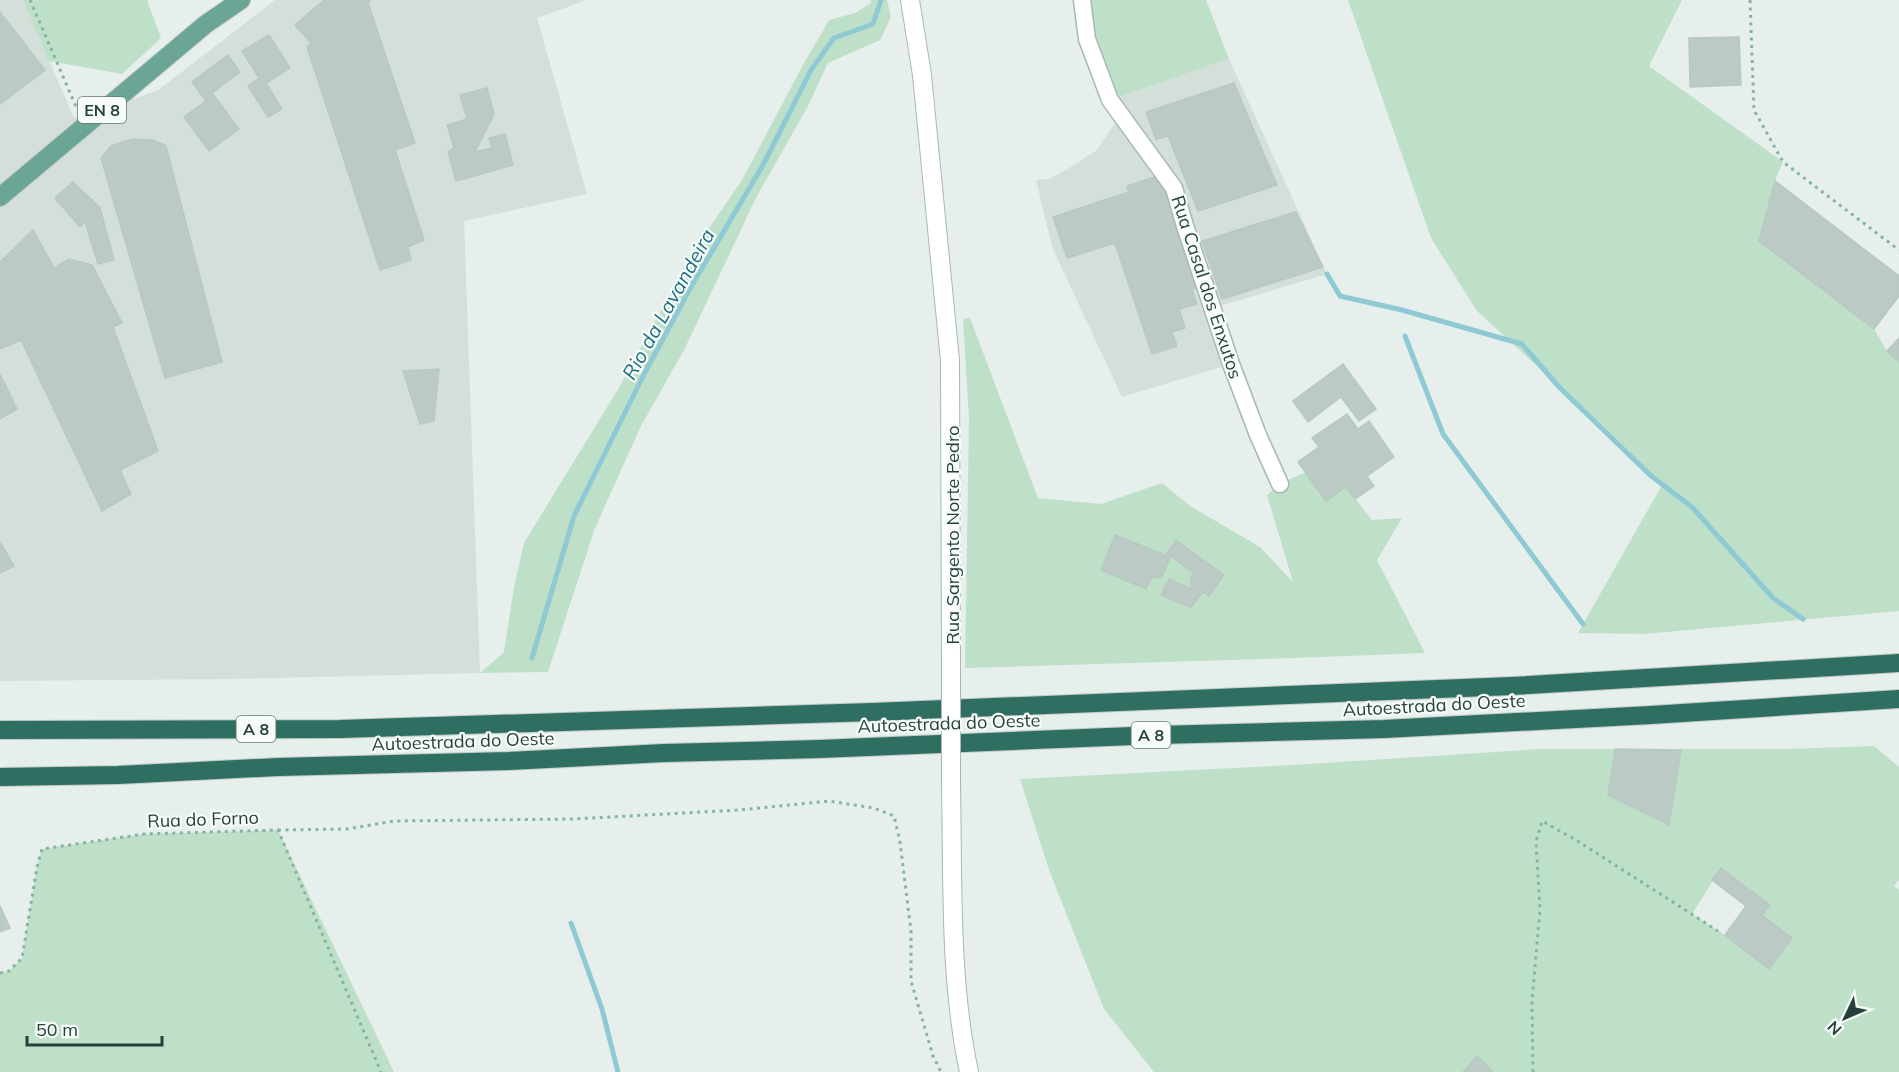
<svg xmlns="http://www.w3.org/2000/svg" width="1899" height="1072" font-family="Mulish,sans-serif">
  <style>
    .built { fill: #d4dfda }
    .green { fill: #bfe0c8; fill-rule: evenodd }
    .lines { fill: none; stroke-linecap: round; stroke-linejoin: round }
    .stream { stroke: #8ec9d4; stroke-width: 5 }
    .building { fill: #bbcac4; stroke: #b8c9c2; stroke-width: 1.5 }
    .minor-casing { stroke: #a8b8b2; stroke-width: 19 }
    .tertiary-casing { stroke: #a8b8b2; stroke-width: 20 }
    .primary-casing { stroke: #c2cac8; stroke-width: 20 }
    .motorway-casing { stroke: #c2cac8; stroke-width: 20 }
    .path { stroke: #86b3a5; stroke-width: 3; stroke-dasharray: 3 4.5; stroke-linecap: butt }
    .minor { stroke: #fff; stroke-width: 16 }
    .tertiary { stroke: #fff; stroke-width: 18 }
    .primary { stroke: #6aa596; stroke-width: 18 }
    .motorway { stroke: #2f6f62; stroke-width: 18 }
    .tertiary-bridge-casing { stroke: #a8b8b2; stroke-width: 20; stroke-linecap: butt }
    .tertiary-bridge { stroke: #fff; stroke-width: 18 }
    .labels { text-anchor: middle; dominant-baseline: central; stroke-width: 4.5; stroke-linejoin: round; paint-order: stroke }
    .shield { fill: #f7fbf9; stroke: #637a73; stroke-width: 1.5 }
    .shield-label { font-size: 16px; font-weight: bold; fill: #24423a }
    .street-label { font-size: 18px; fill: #24423a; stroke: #f7fbf9 }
    .water-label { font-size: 20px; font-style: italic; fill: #1c6f80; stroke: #f7fbf9 }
  </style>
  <rect width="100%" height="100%" fill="#e6efeb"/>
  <!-- built -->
  <g class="built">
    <path d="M0,0H23L74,118L157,91L275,0H587L537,18L587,194L464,221L480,673L230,679L0,681Z"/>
    <path d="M1229,59L1327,274L1213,308L1231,364L1122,397L1052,247L1036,180L1049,179L1066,170L1097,150L1116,121L1110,100Z"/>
  </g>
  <!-- green -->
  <g class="green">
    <path d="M23,0H147L161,38L122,74L49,61Z"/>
    <path d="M871,0H887L891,17L880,40L828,63L808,106L757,196L684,350L641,426L595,528L548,672L480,673L504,652L514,587L524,543L620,386L691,255L742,180L804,63L829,20L855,13L871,3Z"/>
    <path d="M1082,0H1206L1229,59L1110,100Z"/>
    <path d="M1348,0H1682L1649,66L1783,162L1777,175L1759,241L1874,329L1887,351L1899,362V611L1644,634L1578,633L1662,485L1551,379L1477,311L1431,238Z"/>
    <path d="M970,318L1038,498L1101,504L1162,483L1190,506L1260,547L1293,582L1267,495L1280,484L1306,472L1326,501L1346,487L1372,520L1402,518L1377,560L1425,653L1294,658L965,668L969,418L963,319Z"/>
    <path d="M1874,746L1899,767V880L1894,886L1899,890V1072H1154L1104,1009L1049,870L1020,779L1293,765L1541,749H1787ZM1721,868L1770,905L1762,915L1792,938L1769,968L1725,935L1692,914Z"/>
    <path d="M278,830L394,1072H0V973L9,971L22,958L37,867L42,849L144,834Z"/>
  </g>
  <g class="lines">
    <!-- stream -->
    <g class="stream">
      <path d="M1327,274L1340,296L1402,310L1522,344L1560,388L1650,475L1692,507L1773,598L1803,619"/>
      <path d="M1405,336L1443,434L1583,624"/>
      <path d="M532,658L574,516L642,378L692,285L763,165L811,70L834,38L873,24L881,0"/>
      <path d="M571,923L602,1009L618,1072"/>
    </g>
  </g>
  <!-- building -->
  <g class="building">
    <path d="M324,0H371L368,3L415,143L395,150L424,240L408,247L411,260L380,270L307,47L311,43L295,25Z"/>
    <path d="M0,12L45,70L0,104Z"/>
    <path d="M269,35L290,68L266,83L282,109L268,117L248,86L259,78L242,51Z"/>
    <path d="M1739,37L1741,85L1690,87L1689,38Z"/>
    <path d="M228,55L240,72L212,93L239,129L209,151L184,117L206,101L192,82Z"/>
    <path d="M1234,83L1277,185L1198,211L1168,136L1156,139L1146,112Z"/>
    <path d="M487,88L494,114L475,152L492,148L489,138L505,134L513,165L456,181L448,152L454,148L447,125L467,119L460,95Z"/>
    <path d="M132,139L153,140L166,146L222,362L165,378L101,158L111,146Z"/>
    <path d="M1161,175L1198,287L1192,289L1197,304L1179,309L1185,328L1172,332L1177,346L1152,354L1115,243L1067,258L1053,217L1129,192L1127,186Z"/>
    <path d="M1775,181L1899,276V296L1874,329L1759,241Z"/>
    <path d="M73,182L100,208L114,260L98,264L85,222L80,227L55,198Z"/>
    <path d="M1296,212L1323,267L1222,299L1202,241Z"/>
    <path d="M33,230L54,268L69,259L92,265L122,323L113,327L158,451L120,470L131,494L102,511L21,340L0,349V262Z"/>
    <path d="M1899,338V362L1887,351Z"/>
    <path d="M1343,364L1376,409L1359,421L1341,397L1308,422L1293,401Z"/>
    <path d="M439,369L434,421L420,424L403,371Z"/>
    <path d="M0,374L17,409L0,419Z"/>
    <path d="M1347,414L1358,429L1369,421L1394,457L1367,476L1374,486L1355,499L1346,487L1326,501L1298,462L1319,447L1312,438Z"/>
    <path d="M1115,535L1170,557L1162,577L1151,578L1146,589L1101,570Z"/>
    <path d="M1176,540L1224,575L1209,596L1203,592L1191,607L1161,595L1169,579L1191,589V577L1194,573L1167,553Z"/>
    <path d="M0,542L14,566L0,573Z"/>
    <path d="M1615,749L1681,750L1669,825L1608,795Z"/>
    <path d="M1721,868L1770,905L1762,915L1792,938L1769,969L1725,935L1746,906L1712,880Z"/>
    <path d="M0,906L10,928L0,932Z"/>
    <path d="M1477,1056L1493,1072H1463Z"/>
  </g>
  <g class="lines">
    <!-- minor casing -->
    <g class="minor-casing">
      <path id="minor" d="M1082,0L1087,39L1110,100L1174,188L1185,226L1231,364L1258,435L1280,484"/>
    </g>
    <!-- tertiary casing -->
    <g class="tertiary-casing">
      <g id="tertiary">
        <path d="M910,0L922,75L950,361L951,665"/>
        <path d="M951,785C953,880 949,978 969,1072"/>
      </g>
    </g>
    <!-- primary casing -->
    <g class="primary-casing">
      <path id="primary" d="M0,197L206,24L241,0"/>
    </g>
    <!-- motorway casing -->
    <g class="motorway-casing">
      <g id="motorway">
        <path d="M0,730L340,729L873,712L1512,686L1899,663"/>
        <path d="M0,777L118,775L278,767L509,761L664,753L819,749L1157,735L1384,729L1651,715L1899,699"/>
      </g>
    </g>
    <!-- path -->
    <g class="path">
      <path d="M30,0L77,109"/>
      <path d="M1750,0L1754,110L1783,162L1899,250"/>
      <path d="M278,830L347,829L394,821L573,819L739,810L829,801L874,808L894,816L900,842L911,931V981L933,1056L941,1072"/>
      <path d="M0,973L9,971L22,958L37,867L42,849L144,834L278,830L381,1072"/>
      <path d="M1533,1072L1532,1002L1540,909L1536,842L1542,821L1576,840L1718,931"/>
    </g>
    <!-- minor -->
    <use href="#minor" class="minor"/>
    <!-- tertiary -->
    <use href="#tertiary" class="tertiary"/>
    <!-- primary -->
    <use href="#primary" class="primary"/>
    <!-- motorway -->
    <use href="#motorway" class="motorway"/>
    <!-- tertiary-bridge casing -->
    <g class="tertiary-bridge-casing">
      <path id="tertiary-bridge" d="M951,785V665"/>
    </g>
    <!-- tertiary-bridge -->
    <use href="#tertiary-bridge" class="tertiary-bridge"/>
  </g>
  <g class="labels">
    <!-- shield labels -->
    <g class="shield">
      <rect x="78" y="97" width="48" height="26" rx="4.5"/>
      <rect x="236.5" y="716" width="39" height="26" rx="4.5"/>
      <rect x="1131.5" y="722" width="39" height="26" rx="4.5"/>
    </g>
    <g class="shield-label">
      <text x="102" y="110">EN 8</text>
      <text x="256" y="729">A 8</text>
      <text x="1151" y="735">A 8</text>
    </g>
    <!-- street labels -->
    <g class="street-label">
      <text transform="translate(1207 287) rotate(72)">Rua Casal dos Enxutos</text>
      <text transform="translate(952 535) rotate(-90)">Rua Sargento Norte Pedro</text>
      <text transform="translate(1434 705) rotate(-3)">Autoestrada do Oeste</text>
      <text transform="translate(949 723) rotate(-2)">Autoestrada do Oeste</text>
      <text transform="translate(463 741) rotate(-2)">Autoestrada do Oeste</text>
      <text transform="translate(203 819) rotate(-2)">Rua do Forno</text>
    </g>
    <!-- water labels -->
    <g class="water-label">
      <text transform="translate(668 304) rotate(-61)">Rio da Lavandeira</text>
    </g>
  </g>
  <!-- north arrow -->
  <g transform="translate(1845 1018) rotate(226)" stroke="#f7fbf9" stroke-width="4.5" paint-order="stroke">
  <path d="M0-4.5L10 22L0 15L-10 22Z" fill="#24423a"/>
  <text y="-9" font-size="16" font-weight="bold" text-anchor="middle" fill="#24423a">N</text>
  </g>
  <!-- scale -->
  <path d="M27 1036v9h135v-9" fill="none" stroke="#24423a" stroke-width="3"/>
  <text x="36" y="1036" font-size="18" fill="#24423a" stroke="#f7fbf9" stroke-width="4.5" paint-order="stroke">50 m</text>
</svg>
